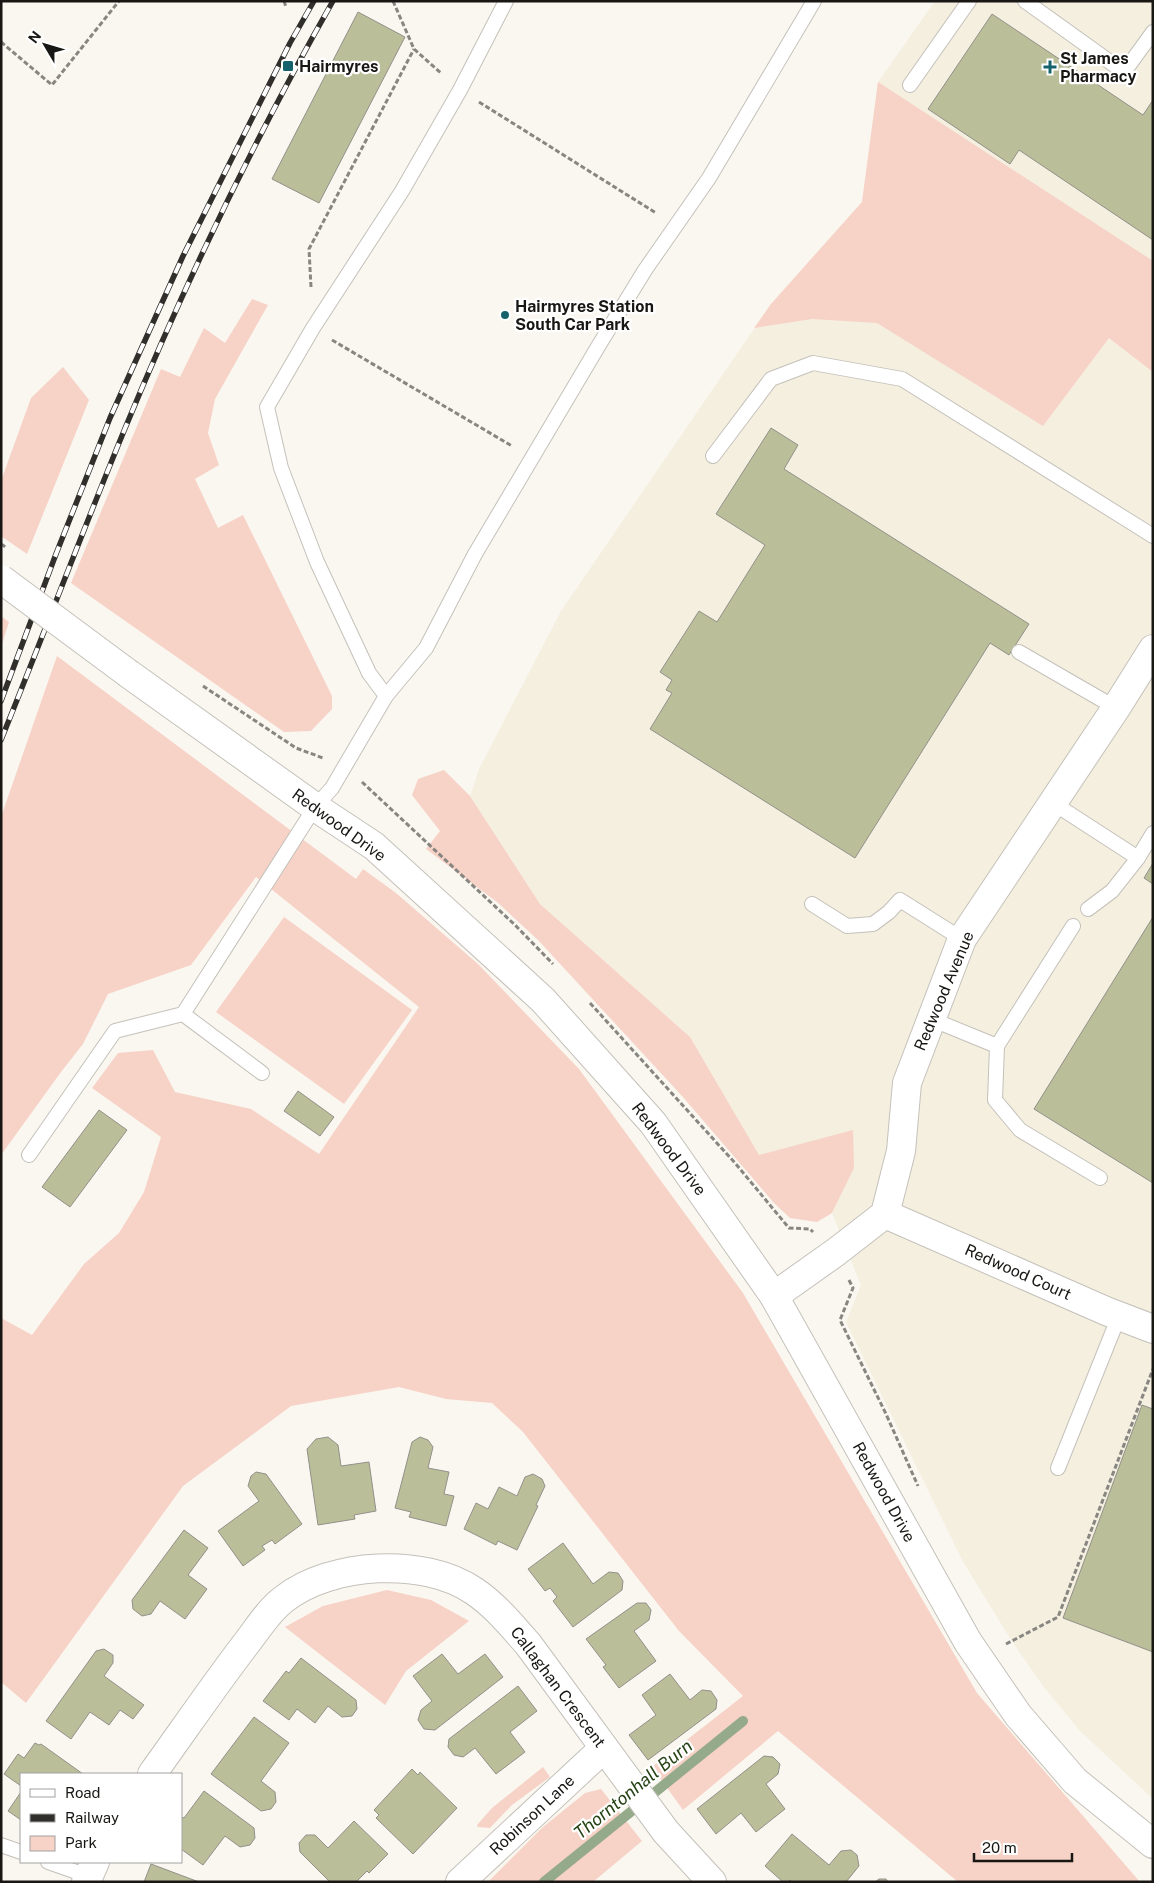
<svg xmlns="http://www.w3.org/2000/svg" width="1154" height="1883" font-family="'Public Sans',sans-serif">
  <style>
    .built { fill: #f5efe0 }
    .green { fill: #f7d2c7 }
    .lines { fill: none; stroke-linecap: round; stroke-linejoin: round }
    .stream { stroke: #95aa8b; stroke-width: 10 }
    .building { fill: #babe99; stroke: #91918a }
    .lane-casing { stroke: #c4c1ba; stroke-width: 16 }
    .street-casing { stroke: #c4c1ba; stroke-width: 30 }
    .secondary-casing { stroke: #c4c1ba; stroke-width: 30 }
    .path { stroke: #888681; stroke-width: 3; stroke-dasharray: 5 2.5; stroke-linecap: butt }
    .lane { stroke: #fff; stroke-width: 14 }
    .street { stroke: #fff; stroke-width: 28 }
    .secondary { stroke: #fff; stroke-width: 28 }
    .rail-casing { stroke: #312f2c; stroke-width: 5.5 }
    .rail { stroke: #fff; stroke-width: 4; stroke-dasharray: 11; stroke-linecap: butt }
    .secondary-bridge-casing { stroke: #c4c1ba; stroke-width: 30; stroke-linecap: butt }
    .path-bridge { stroke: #888681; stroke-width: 3; stroke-dasharray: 5 2.5; stroke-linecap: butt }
    .secondary-bridge { stroke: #fff; stroke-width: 28 }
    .poi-dot { fill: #15626c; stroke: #fff; stroke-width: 2 }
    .labels { text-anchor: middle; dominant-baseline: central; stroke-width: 4.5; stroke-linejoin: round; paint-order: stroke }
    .poi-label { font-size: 16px; font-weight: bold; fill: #181714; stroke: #fff; text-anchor: start }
    .street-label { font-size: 16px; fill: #181714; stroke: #fff }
    .water-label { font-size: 18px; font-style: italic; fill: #264315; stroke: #fff }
  </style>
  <rect width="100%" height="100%" fill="#faf7f0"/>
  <!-- built -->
  <path class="built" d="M935,1H1153V1799L1079,1730L1043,1686L1011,1640L962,1560L846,1322L861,1285L832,1213L854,1168L759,1156L690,1037L540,904L470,796L479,769L561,611L771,304L862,202L878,82Z"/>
  <!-- green -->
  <g class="green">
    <path d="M878,82L1153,261V372L1109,338L1043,426L877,323L812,319L754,328L771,304L862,202Z"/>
    <path d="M252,299L268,305L215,399L208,433L219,465L195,479L218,528L243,515L332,696V709L311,731L284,732L71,583L161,369L180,377L204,328L225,343Z"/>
    <path d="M63,367L89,400L27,554L1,536V481L31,398Z"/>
    <path d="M1,616L9,622L1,647Z"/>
    <path d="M57,656L356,879L363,869L396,893L478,964L579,1069L743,1293L977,1693L1140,1882H958L778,1731L683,1810L652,1767L743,1696L679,1631L523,1432L492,1403L446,1399L399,1387L291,1406L183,1486L26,1703L1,1682V1318L32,1335L84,1264L119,1233L144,1192L161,1137L92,1088L118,1053L153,1050L175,1092L251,1109L319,1154L419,1007L256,877L191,965L108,994L83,1044L61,1072L1,1155V817Z"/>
    <path d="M444,770L470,796L540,904L690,1037L759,1155L853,1130L854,1168L832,1213L817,1222L790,1218L774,1203L682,1096L538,940L497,902L426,849L440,831L412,795L418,779Z"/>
    <path d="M284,917L412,1010L344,1104L216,1012Z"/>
    <path d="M387,1590L431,1600L469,1621L406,1671L385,1705L285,1627L323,1606Z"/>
    <path d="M543,1767L550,1777L512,1805L490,1828L478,1827L477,1825L492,1808Z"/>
    <path d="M601,1789L642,1841L593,1882H488L543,1827L585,1793Z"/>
  </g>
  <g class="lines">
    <!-- stream -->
    <path class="stream" d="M544,1882L743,1721"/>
  </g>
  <!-- building -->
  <g class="building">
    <path d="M358,12L405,37L319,203L272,179Z"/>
    <path d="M992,14L1143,115L1153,100V240L1019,150L1010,164L928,109Z"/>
    <path d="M771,428L798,445L784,469L1029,624L1009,655L990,643L855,858L650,729L672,693L666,690L672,680L660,672L699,611L717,622L765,545L716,514Z"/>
    <path d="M1153,863V884L1144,878Z"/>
    <path d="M1153,917V1183L1034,1109Z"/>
    <path d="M298,1091L334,1117L320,1136L284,1111Z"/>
    <path d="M99,1110L127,1130L70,1207L42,1187Z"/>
    <path d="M1142,1405L1153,1409V1652L1063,1618Z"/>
    <path d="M328,1437L338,1445L341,1466L369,1462L376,1511L354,1515L355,1519L318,1525L307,1449L316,1439Z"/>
    <path d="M420,1437L428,1440L433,1447L428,1468L449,1472L444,1494L454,1496L446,1526L409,1517L411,1512L395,1508L412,1442Z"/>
    <path d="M256,1472L266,1474L302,1524L275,1544L272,1540L262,1546L265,1550L243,1566L218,1531L259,1501L248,1486L251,1476Z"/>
    <path d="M533,1474L542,1479L545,1486L536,1505L538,1506L517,1550L498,1541L496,1545L464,1529L476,1503L488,1509L499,1487L517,1496L525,1477Z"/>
    <path d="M184,1530L208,1548L188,1575L207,1589L185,1619L160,1601L151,1614L142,1616L133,1609L132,1600Z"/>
    <path d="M563,1543L593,1584L609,1572L618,1573L623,1581L622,1590L573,1627L553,1601L557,1597L550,1588L545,1591L528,1569Z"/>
    <path d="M637,1603H646L651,1610L649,1620L634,1631L656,1661L619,1688L603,1667L606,1665L586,1639Z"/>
    <path d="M104,1649L113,1655V1663L104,1676L144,1705L133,1719L120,1710L109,1725L90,1712L71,1739L46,1721L96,1651Z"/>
    <path d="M442,1654L458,1674L485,1654L503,1677L435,1730L424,1729L418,1720L421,1710L432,1701L413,1676Z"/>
    <path d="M301,1658L356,1700L357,1709L352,1716L342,1717L328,1706L315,1723L297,1709L289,1720L263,1701L286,1671L289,1673Z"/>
    <path d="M670,1674L690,1700L702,1690L711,1691L717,1700L716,1709L648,1760L629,1735L656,1715L642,1695Z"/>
    <path d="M518,1686L537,1711L510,1732L525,1752L496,1774L475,1748L463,1757L454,1755L448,1747L449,1739Z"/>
    <path d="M254,1717L289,1743L261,1781L275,1792L276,1802L271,1809L261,1811L211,1774Z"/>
    <path d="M35,1743L39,1745L41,1744L83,1774H21V1786L4,1774L18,1754L24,1758Z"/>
    <path d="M764,1756L773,1757L780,1764L778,1774L766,1784L785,1809L756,1832L741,1813L716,1834L697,1809Z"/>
    <path d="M412,1769L418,1775L420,1772L457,1808L413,1854L376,1818L379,1815L374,1810Z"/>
    <path d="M204,1791L254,1828L255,1838L250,1845L240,1847L225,1836L203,1865L181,1849V1817L184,1818Z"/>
    <path d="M21,1792V1820L8,1811Z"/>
    <path d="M354,1821L388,1854L369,1873L367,1871L356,1882H330L300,1852L299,1843L306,1835H315L328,1848Z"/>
    <path d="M792,1834L829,1865L841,1851L851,1850L857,1855L859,1866L846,1882H792L790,1880L788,1882H783L765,1866Z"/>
    <path d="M151,1864L199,1882H144Z"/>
    <path d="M879,1879H886L888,1882H875Z"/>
  </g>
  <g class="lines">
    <!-- lane casing -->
    <g class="lane-casing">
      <g id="lane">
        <path d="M1025,1L1124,72L1153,32"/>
        <path d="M910,85L969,1"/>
        <path d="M713,456L771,379L813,363L902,379L1153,536"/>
        <path d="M1019,652L1116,708"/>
        <path d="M386,696L369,673L317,562L281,468L267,407L313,328L402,191L460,90L506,1"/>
        <path d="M1053,803L1138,858"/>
        <path d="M812,904L847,926L873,924L889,912L900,900L962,939"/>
        <path d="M1088,909L1112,891L1138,858L1153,833"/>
        <path d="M1073,926L997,1046L995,1100L1020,1130L1100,1178"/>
        <path d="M183,1014L262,1073"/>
        <path d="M931,1019L997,1046"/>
        <path d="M29,1155L115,1031L183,1014L315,807L332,788L386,696L426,648L475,554L599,345L645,270L709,178L814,1"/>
        <path d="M1058,1468L1119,1316"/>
        <path d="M1,1845L21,1852"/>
        <path d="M48,1862L88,1876"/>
      </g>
    </g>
    <!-- street casing -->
    <g class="street-casing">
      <g id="street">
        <path d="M885,1214L1106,1311L1153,1329"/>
        <path d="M774,1296L836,1252L885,1214L901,1151L907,1083L962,939L1116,708L1153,649"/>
        <path d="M152,1774C183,1731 213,1687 245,1645C257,1630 268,1611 284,1599C331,1562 424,1557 474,1591C495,1605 511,1625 528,1644L666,1832L712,1882"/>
        <path d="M86,1882L95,1862"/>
        <path d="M460,1882L604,1748"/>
      </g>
    </g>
    <!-- secondary casing -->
    <g class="secondary-casing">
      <path id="secondary" d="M129,674L315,807L374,846L543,1000L653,1123L774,1296L968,1642L1018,1715L1075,1781L1153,1844"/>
    </g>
    <!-- path -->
    <g class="path">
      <path d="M284,1L286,7"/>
      <path d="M393,1L414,49L442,74"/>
      <path d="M1,42L52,85L119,1"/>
      <path d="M479,102L656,213"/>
      <path d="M311,287L309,249L414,49"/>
      <path d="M332,340L512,446"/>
      <path d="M203,686L296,748L323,758"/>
      <path d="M362,782L515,925L553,964"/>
      <path d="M590,1003L735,1163L789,1228L810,1229L813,1232"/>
      <path d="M849,1280L853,1288L840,1320L886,1414L918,1486"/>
      <path d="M1006,1644L1058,1617L1153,1369"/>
    </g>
    <!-- lane -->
    <use href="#lane" class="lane"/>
    <!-- street -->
    <use href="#street" class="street"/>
    <!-- secondary -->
    <use href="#secondary" class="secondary"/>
    <!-- rail casing -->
    <g class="rail-casing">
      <g id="rail">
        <path d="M1,701L56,554L110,418L183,256L290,43L314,1"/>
        <path d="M1,740C43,636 83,530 126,426C186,281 255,138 333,1"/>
      </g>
    </g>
    <!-- rail -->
    <use href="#rail" class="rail"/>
    <!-- secondary-bridge casing -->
    <g class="secondary-bridge-casing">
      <path id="secondary-bridge" d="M1,579L129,674"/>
    </g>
    <!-- path-bridge -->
    <path class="path-bridge" d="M1,544L7,548"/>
    <!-- secondary-bridge -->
    <use href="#secondary-bridge" class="secondary-bridge"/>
  </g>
  <!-- markers -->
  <g class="poi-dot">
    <rect x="282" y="60" width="12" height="12" rx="2.5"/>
    <path d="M1047.5 59.5h5v5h5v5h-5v5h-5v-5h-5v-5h5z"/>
    <circle cx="505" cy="315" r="5"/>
  </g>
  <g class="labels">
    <!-- poi labels -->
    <g class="poi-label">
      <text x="1060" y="58">St James<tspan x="1060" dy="18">Pharmacy</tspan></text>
      <text x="299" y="66">Hairmyres</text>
      <text x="515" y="306">Hairmyres Station<tspan x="515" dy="18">South Car Park</tspan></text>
    </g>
    <!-- street labels -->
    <g class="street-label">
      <text transform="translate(339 825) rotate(36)">Redwood Drive</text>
      <text transform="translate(944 991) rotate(-67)">Redwood Avenue</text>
      <text transform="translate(669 1149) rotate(53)">Redwood Drive</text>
      <text transform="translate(1018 1272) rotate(24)">Redwood Court</text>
      <text transform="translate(884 1492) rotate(61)">Redwood Drive</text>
      <text transform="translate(558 1687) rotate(53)">Callaghan Crescent</text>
      <text transform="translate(532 1815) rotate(-43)">Robinson Lane</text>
    </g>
    <!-- water labels -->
    <g class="water-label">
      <text transform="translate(633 1789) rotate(-39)">Thorntonhall Burn</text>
    </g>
  </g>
  <!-- border -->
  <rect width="1154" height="1883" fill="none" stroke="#181714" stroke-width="5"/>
  <!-- legend -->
  <rect x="20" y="1773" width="162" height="90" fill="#ffffff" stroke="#a3a2a1"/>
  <rect x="30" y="1789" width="25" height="8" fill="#ffffff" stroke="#a3a2a1"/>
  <text x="65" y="1798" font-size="15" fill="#181714">Road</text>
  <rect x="30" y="1814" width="25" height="8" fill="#312f2c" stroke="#a3a2a1"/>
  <text x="65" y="1823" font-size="15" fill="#181714">Railway</text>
  <rect x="30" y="1836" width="25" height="15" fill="#f7d2c7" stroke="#a3a2a1"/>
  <text x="65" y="1848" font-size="15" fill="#181714">Park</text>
  <!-- north arrow -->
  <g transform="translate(45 45) rotate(308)" stroke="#ffffff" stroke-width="4" paint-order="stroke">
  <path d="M0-4L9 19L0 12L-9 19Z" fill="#181714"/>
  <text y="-8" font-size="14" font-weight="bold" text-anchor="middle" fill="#181714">N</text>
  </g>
  <!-- scale -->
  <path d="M974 1853v8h98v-8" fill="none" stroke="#181714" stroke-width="2.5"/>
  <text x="982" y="1853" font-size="15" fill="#181714" stroke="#ffffff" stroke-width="4" paint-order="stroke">20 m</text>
</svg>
